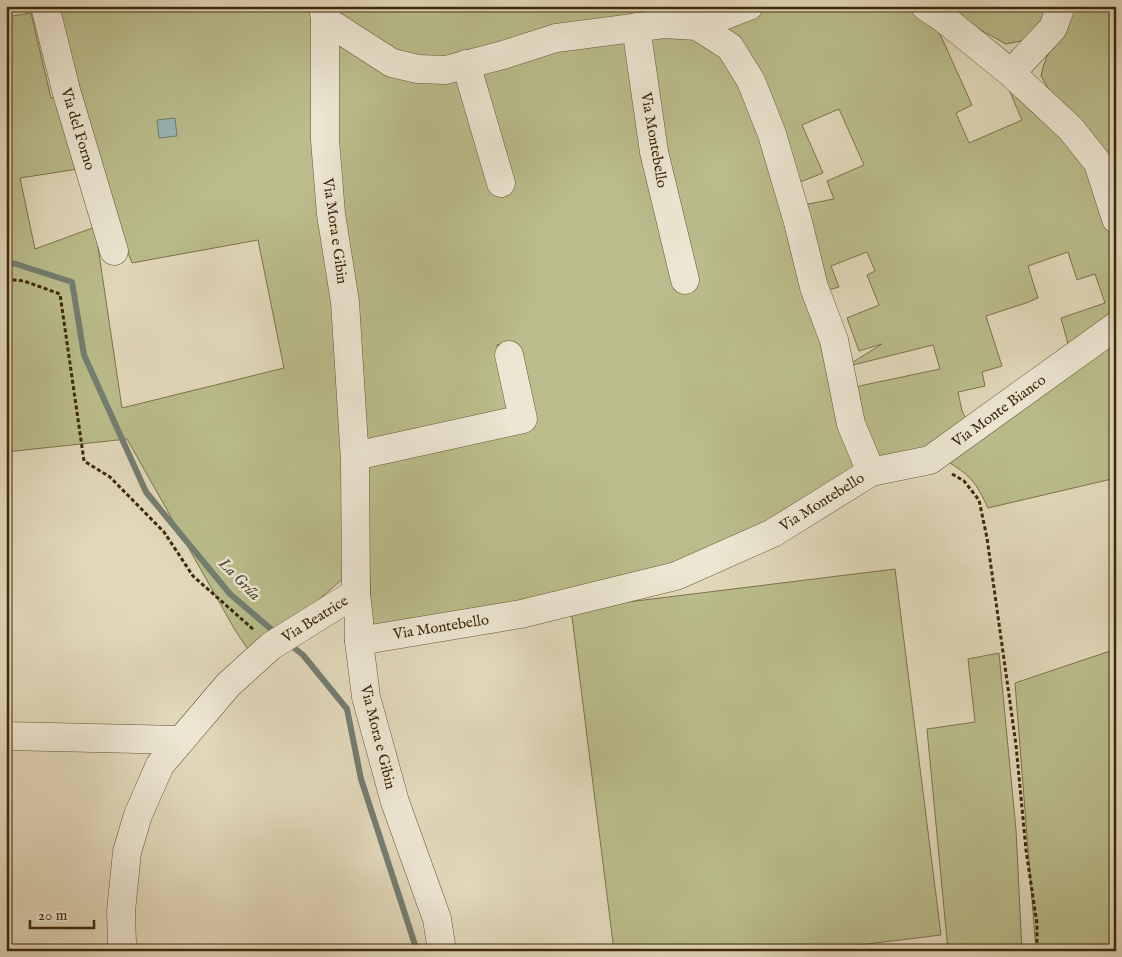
<svg xmlns="http://www.w3.org/2000/svg" width="1122" height="957" font-family="'IM FELL English',serif">
  <style>
    .green { fill: #babc8b; stroke: #7c724a }
    .water { fill: #96b8b7; stroke: #737e71 }
    .lines { fill: none; stroke-linecap: round; stroke-linejoin: round }
    .stream { stroke: #737e71; stroke-width: 6 }
    .minor-casing { stroke: #685435; stroke-width: 29 }
    .path { stroke: #3f2809; stroke-width: 3; stroke-dasharray: 4 2.5; stroke-linecap: butt }
    .minor { stroke: #ece6d2; stroke-width: 28 }
    .labels { text-anchor: middle; dominant-baseline: central; stroke-width: 4.5; stroke-linejoin: round; paint-order: stroke }
    .street-label { font-size: 15px; fill: #3f2809; stroke: #ece6d2 }
    .water-label { font-size: 16px; font-style: italic; fill: #554c34; stroke: #ece6d2 }
  </style>
  <rect width="100%" height="100%" fill="#e1d8ba"/>
  <filter id="stains"><feTurbulence type="fractalNoise" baseFrequency=".004" numOctaves="4"/><feColorMatrix values="0 0 0 0 .2 0 0 0 0 .09 0 0 0 0 .02 0 0 0 .5 -.17"/></filter>
  <radialGradient id="worn" r=".72"><stop offset=".6" stop-color="#630" stop-opacity="0"/><stop offset="1" stop-color="#630" stop-opacity=".3"/></radialGradient>
  <!-- green -->
  <g class="green">
    <path d="M55,6H328L362,562L253,657L235,630L127,439L6,452V17L31,13L51,98L61,95L78,169L20,178L35,249L95,227L122,408L284,368L258,240L132,263L88,147Z"/>
    <path d="M335,6H744L444,67L364,39Z"/>
    <path d="M760,6H917L935,23L972,105L956,113L969,143L1022,120L1007,85L1044,117L1093,178L1108,214L1116,241V322L1071,355L1061,318L1105,303L1095,274L1077,280L1068,252L1028,266L1038,298L1026,303L986,316L1002,366L982,372L985,386L958,392L962,411L971,428L881,466L850,388L940,369L933,345L845,367L882,344L859,351L847,318L879,305L867,275L875,271L867,252L831,266L839,287L828,290L798,206L834,199L827,181L864,165L839,109L802,125L823,173L795,184L722,32Z"/>
    <path d="M938,6H1051L1031,39L1006,44Z"/>
    <path d="M1067,6H1116V202L1041,76C1045,51 1064,32 1067,6Z"/>
    <path d="M333,15L359,43L471,67L642,28L697,30L749,90L862,472L705,559L372,636L369,559L359,460L533,423L515,342L497,345L510,415L363,447L338,201Z"/>
    <path d="M1116,335V478L988,508C976,482 970,475 945,460Z"/>
    <path d="M895,569L941,935L810,951H614L571,609Z"/>
    <path d="M1116,649V951H1036L1015,683Z"/>
    <path d="M999,653L1016,830L1022,951H948L927,729L975,722L968,659Z"/>
  </g>
  <!-- water -->
  <path class="water" d="M175,118L177,136L159,138L157,120Z"/>
  <g class="lines">
    <!-- stream -->
    <g class="stream">
      <path d="M6,263L16,264L72,282L84,355L146,492L230,594L278,635"/>
      <path d="M288,643L303,655L347,709L361,779L417,951"/>
    </g>
    <!-- minor casing -->
    <g class="minor-casing">
      <g id="minor">
        <path d="M45,6L66,90L114,251"/>
        <path d="M323,6L325,20V140L331,214L345,302L355,461L356,593L359,621V641L366,697L395,802L437,919L442,951"/>
        <path d="M925,6L943,18L1011,73L1071,129L1098,163L1116,219"/>
        <path d="M325,20L392,63L418,69L446,70L503,55L556,38L664,24L697,26L730,47L751,81L772,134L798,222L814,287L834,340L851,424L871,472"/>
        <path d="M697,26L749,6"/>
        <path d="M636,27L654,152L685,280"/>
        <path d="M466,64L501,183"/>
        <path d="M1011,73L1053,28L1061,6"/>
        <path d="M355,456L523,419L509,355"/>
        <path d="M359,641L521,614L676,576L773,533L871,472L930,460L1116,326"/>
        <path d="M6,736L181,740"/>
        <path d="M125,951L122,944L121,911L127,852L138,815L160,765L228,685L271,646L356,593"/>
      </g>
    </g>
    <!-- path -->
    <g class="path">
      <path d="M6,279L24,281L60,294L84,461L110,477L164,532L193,576L254,630"/>
      <path d="M952,474L964,481L979,500L987,538L1016,745L1026,850L1037,924V951"/>
    </g>
    <!-- minor -->
    <use href="#minor" class="minor"/>
  </g>
  <g class="labels">
    <!-- street labels -->
    <g class="street-label">
      <text transform="translate(78 129) rotate(73)">Via del Forno</text>
      <text transform="translate(654 140) rotate(80)">Via Montebello</text>
      <text transform="translate(335 231) rotate(82)">Via Mora e Gibin</text>
      <text transform="translate(999 411) rotate(-36)">Via Monte Bianco</text>
      <text transform="translate(822 502) rotate(-32)">Via Montebello</text>
      <text transform="translate(315 619) rotate(-32)">Via Beatrice</text>
      <text transform="translate(441 627) rotate(-9)">Via Montebello</text>
      <text transform="translate(378 737) rotate(76)">Via Mora e Gibin</text>
    </g>
    <!-- water labels -->
    <g class="water-label">
      <text transform="translate(239 580) rotate(46)">La Grűa</text>
    </g>
  </g>
  <!-- margin -->
  <rect width="1122" height="957" fill="none" stroke="#e1d8ba" stroke-width="25"/>
  <rect x="8" y="8" width="1107" height="942" fill="none" stroke="#3f2809" stroke-width="2.5"/>
  <rect x="12" y="12" width="1097" height="932" fill="none" stroke="#3f2809"/>
  <!-- scale -->
  <path d="M30 920v8h64v-8" fill="none" stroke="#3f2809" stroke-width="2.5"/>
  <text x="38" y="920" font-size="15" fill="#3f2809" stroke="#ece6d2" stroke-width="4" paint-order="stroke">20 m</text>
  <rect width="100%" height="100%" filter="url(#stains)"/>
  <rect width="100%" height="100%" fill="url(#worn)"/>
</svg>
